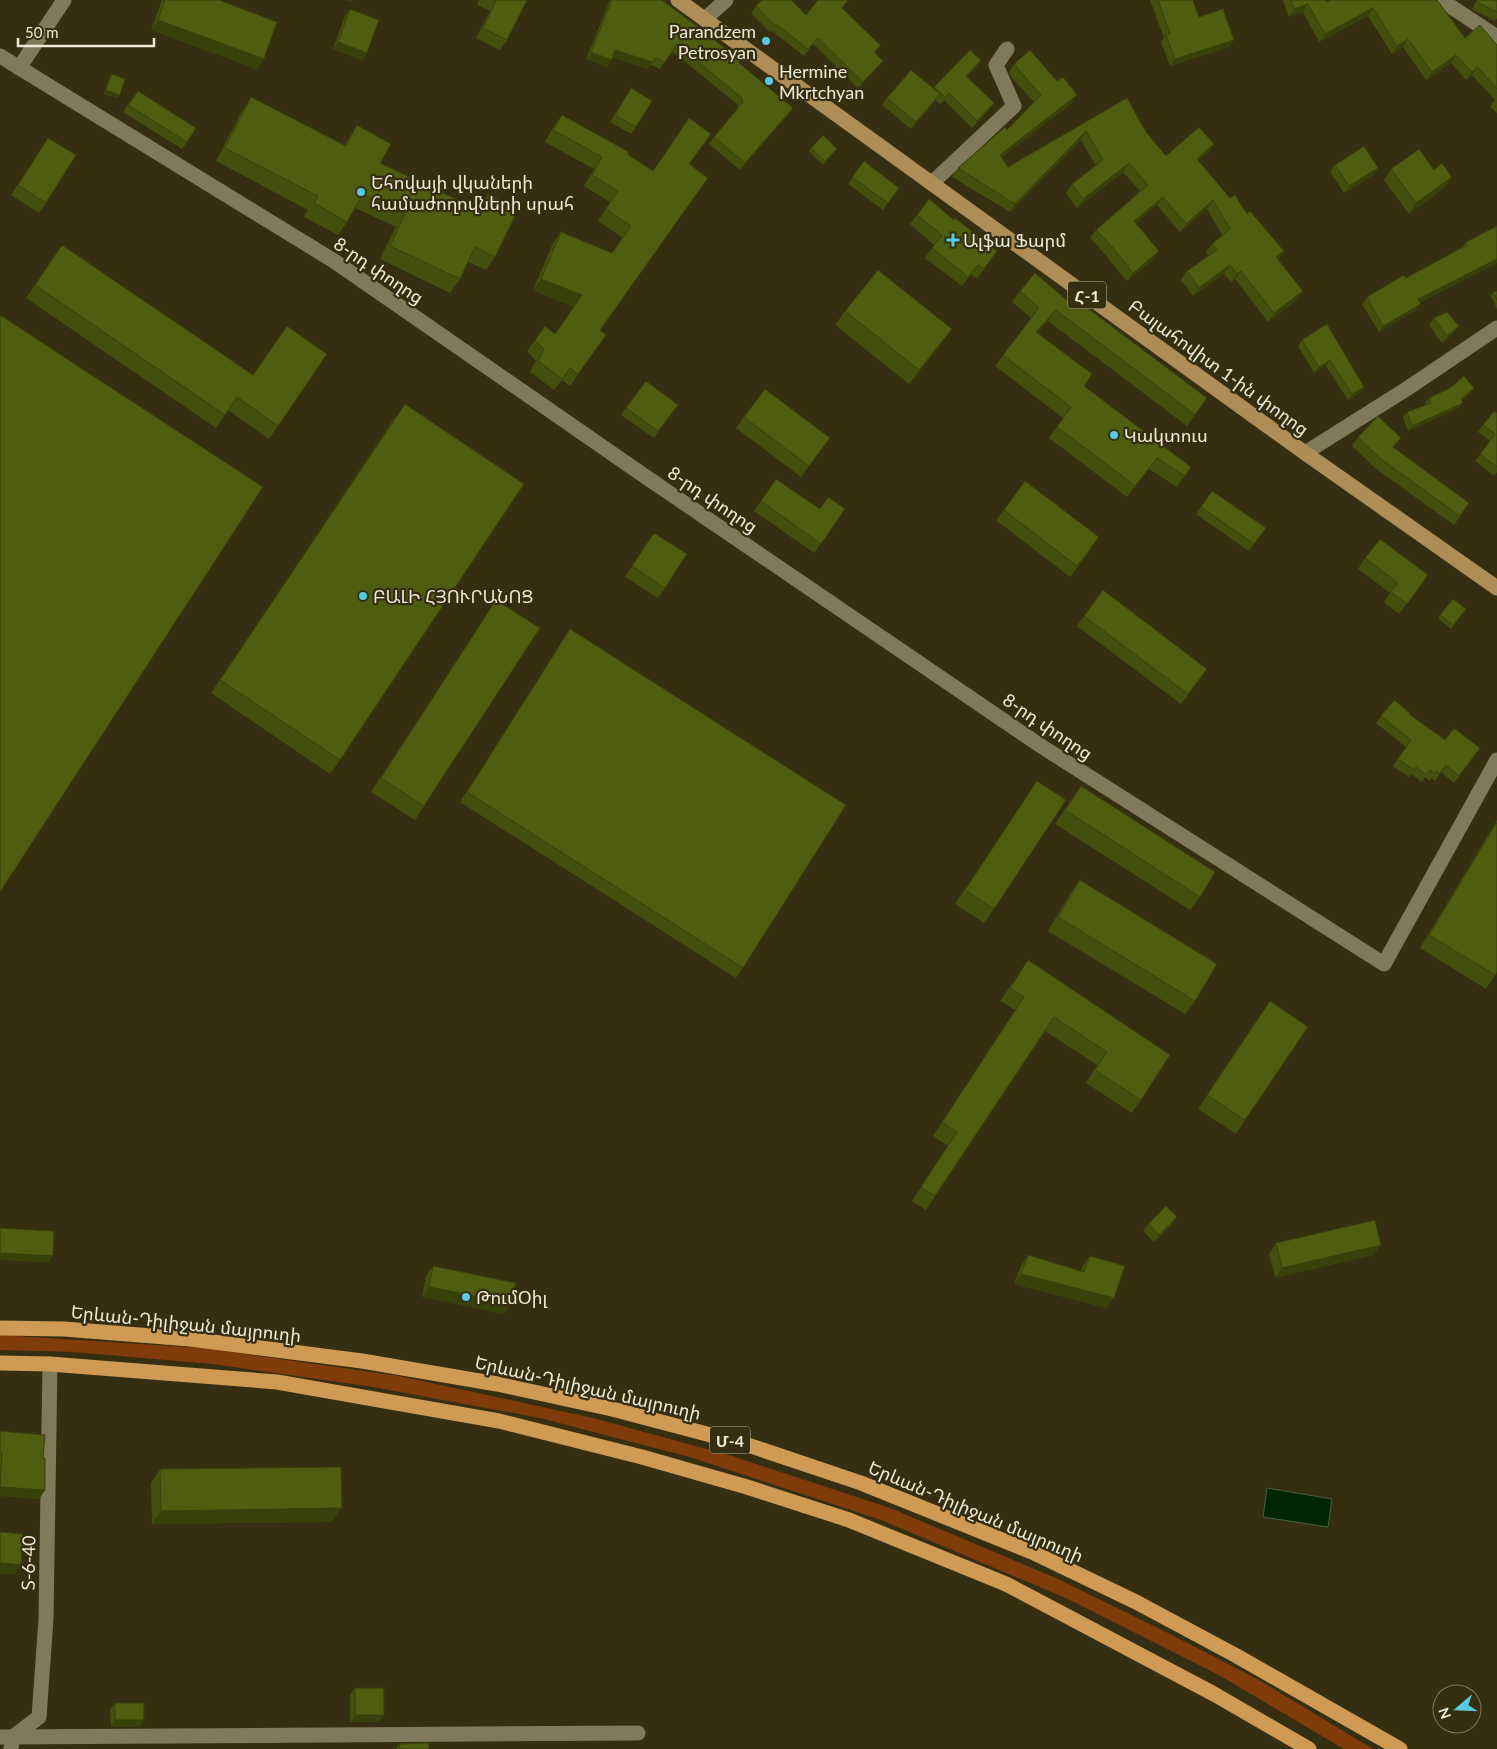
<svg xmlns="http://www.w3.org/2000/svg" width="1497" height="1749" font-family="Lato,'Noto Sans Armenian',sans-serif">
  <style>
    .green { fill: #7f3b0a }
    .water { fill: #002503; stroke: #476043 }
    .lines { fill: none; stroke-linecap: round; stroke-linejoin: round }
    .minor { stroke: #817a5a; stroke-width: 15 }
    .major { stroke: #af8d56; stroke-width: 15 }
    .highway { stroke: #ce9a54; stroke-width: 15 }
    .wall { fill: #43500d }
    .shaded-wall { fill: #37410a }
    .building { fill: #4e5d0f; stroke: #37410a }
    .poi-dot { fill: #58c9e3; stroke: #352e10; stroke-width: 2 }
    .labels { text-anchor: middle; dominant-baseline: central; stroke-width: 4.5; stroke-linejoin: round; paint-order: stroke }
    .shield { fill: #352e10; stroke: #b6b29d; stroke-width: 1 }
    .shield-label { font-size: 16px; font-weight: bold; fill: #eeead9 }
    .poi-label { font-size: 18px; fill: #eeead9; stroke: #352e10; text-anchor: start }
    .street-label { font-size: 18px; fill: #eeead9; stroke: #352e10 }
  </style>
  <rect width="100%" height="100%" fill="#352e10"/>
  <!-- green -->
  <path class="green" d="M0,1335L203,1348L399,1376L593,1418L732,1456L890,1508L1058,1579L1170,1634L1257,1679L1373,1749H1344L1217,1674L1068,1599L881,1520L693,1458L540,1418L373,1387L212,1364L74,1352L0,1350Z"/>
  <!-- water -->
  <path class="water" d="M1267,1488L1332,1499L1328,1527L1263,1517Z"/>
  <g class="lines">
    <!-- minor -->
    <g class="minor">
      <path d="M1441,0L1497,37"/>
      <path d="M705,19L726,0"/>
      <path d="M0,56L334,261L646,477L1041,746L1384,964L1497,760"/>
      <path d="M19,68L64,0"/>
      <path d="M932,183L1014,106L996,65L1007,49"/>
      <path d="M1305,453L1408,388L1497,328"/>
      <path d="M0,1737L638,1733"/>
      <path d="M11,1749L13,1737L39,1717L46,1619L50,1364"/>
    </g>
    <!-- major -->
    <path class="major" d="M678,0L1305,453L1497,588"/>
    <!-- highway -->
    <g class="highway">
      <path d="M0,1328L64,1329L190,1339L362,1361L497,1384L612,1409L745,1444L861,1483L1032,1552L1136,1602L1235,1655L1400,1749"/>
      <path d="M0,1363L50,1364L277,1382L499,1421L642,1457L747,1487L849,1520L1006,1584L1214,1694L1309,1749"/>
    </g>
  </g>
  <!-- wall -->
  <g class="wall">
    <path d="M162,0H219L264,59L257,69L151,30Z"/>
    <path d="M479,0H527L507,40L500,50L476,38L490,11L477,5Z"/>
    <path d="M610,0H662L793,108L788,115L740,170L709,144L714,137L738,108L737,107L738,105L672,51L660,69L651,65L647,69L613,57L607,67L586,59Z"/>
    <path d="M1150,0H1193L1199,17L1229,47L1170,66L1161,42L1164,38Z"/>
    <path d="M1283,0H1326L1327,2L1437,0L1465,38L1497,45V113L1490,107L1495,100L1472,75L1466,80L1451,63L1426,80L1403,47L1392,54L1368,16L1319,42L1303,12L1289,17Z"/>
    <path d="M1477,0H1497V18L1495,21L1472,9Z"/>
    <path d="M756,6L806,15L842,8L875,53L883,61L878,67L858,88L813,44L804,56L772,31L770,32L751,13Z"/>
    <path d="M350,9L367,53L362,60L333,49L345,16Z"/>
    <path d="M981,60L976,67L967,77L994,103L989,110L972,128L944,100L940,104L936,100L911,129L882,105L887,98L933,89L934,87Z"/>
    <path d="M1015,63L1057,81L1077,95L1071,104L1002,157L1008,167L1127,98L1146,132L1166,156L1214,144L1208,153L1198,161L1230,198L1284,251L1278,259L1297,300L1268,322L1235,279L1231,282L1224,274L1193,296L1181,280L1187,271L1209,256L1206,252L1212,244L1222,235L1207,209L1180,232L1157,205L1136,223L1153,260L1127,281L1103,252L1090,238L1096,230L1140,191L1123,172L1077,208L1066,193L1072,184L1096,166L1081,140L1010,212L952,177L958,168L1007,130L1034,102L1011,77L1009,72Z"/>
    <path d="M112,74L117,98L104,94L109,78Z"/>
    <path d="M631,88L636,127L631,134L610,122Z"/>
    <path d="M138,91L187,142L182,149L123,112Z"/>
    <path d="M251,97L344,146L357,125L380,163L478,210L488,194L495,257L486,270L468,262L460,279L450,293L380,259L396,227L355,208L347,222L338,235L304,217L308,210L216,161L242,111Z"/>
    <path d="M562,115L627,154L653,171L689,164L600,330L606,335L570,386L562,380L554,390L530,372L536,361L527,351L535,340L555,334L574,307L533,290L553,243L561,232L612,253L623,238L598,221L610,202L584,186L594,169L545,142L554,126Z"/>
    <path d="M48,138L46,203L39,213L11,195Z"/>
    <path d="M811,148L837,149L823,165L809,151Z"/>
    <path d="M864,161L899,188L883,210L848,184Z"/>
    <path d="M1335,165L1378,168L1373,175L1344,193L1330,172Z"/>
    <path d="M1391,169L1434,170L1452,177L1445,187L1409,214L1384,180Z"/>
    <path d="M917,215L954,220L997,251L977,279L971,274L962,286L925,258L934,245L910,224Z"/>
    <path d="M1497,226L1420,303L1416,310L1379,332L1362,304L1367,297L1406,278L1462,247L1466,242Z"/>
    <path d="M62,245L253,375L327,354L269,439L228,410L216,428L26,298Z"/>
    <path d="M1020,291L1070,303L1207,398L1187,426L1048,321L1037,333L1084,386L1191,467L1177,487L1149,469L1127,497L1049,438L1063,418L995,366L1031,318L1012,302Z"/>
    <path d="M1497,291V309L1491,296L1493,292Z"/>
    <path d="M845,311L942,343L909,384L835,325Z"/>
    <path d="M1434,318L1459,326L1454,333L1442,343L1429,325Z"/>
    <path d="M1327,324L1360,393L1348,400L1326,366L1314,373L1298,346L1302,340Z"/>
    <path d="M646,381L678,405L654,438L621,415Z"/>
    <path d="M1474,388L1470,393L1462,400L1463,403L1459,408L1408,431L1403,417L1407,412L1426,405L1425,403L1429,398Z"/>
    <path d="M1497,413V472L1494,476L1475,461L1490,441L1478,432L1483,425Z"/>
    <path d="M395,417L340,760L330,774L211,693Z"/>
    <path d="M744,417L822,448L801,477L736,428Z"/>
    <path d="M1358,437L1394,448L1469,503L1454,525L1375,468L1352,446Z"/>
    <path d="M776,479L820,509H845L814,553L754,511Z"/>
    <path d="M1212,491L1266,528L1249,551L1196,514Z"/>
    <path d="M1004,510L1092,548L1070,577L996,520Z"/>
    <path d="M654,533L665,588L658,598L625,577Z"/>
    <path d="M1365,558L1421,585L1399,614L1384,602L1390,593L1358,569Z"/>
    <path d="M1103,590L1200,679L1181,704L1077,626Z"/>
    <path d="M1453,599L1466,609L1451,629L1438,618Z"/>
    <path d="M496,600L424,806L415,820L371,792Z"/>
    <path d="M570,629L743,968L736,978L460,802Z"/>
    <path d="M1409,714L1445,740L1480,748L1454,783L1441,772L1435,781L1431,778L1430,781L1425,777L1422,782L1411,774L1409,777L1393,766L1406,747L1376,723L1381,716Z"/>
    <path d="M1037,781L994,909L984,923L955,904Z"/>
    <path d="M1081,786L1200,897L1190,910L1055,824Z"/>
    <path d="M1497,820V972L1486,989L1420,948Z"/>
    <path d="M1080,880L1195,1001L1185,1014L1048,931L1070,894Z"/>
    <path d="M1028,960L1170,1055L1132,1113L1086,1083L1097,1065L1045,1031L926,1210L912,1201L948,1146L933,1136L1015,1010L1000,1001Z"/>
    <path d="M1261,1015L1245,1120L1236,1134L1198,1109Z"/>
    <path d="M1148,1224H1172L1154,1242L1143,1231Z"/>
    <path d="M1276,1243L1381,1245L1373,1255L1275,1278L1269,1254Z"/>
    <path d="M1028,1255L1081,1271L1083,1266L1090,1256L1106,1308L1014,1284L1021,1266Z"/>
    <path d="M433,1266L511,1303L504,1314L422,1297L426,1276Z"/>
    <path d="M0,1431L45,1490L39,1499L0,1496Z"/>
    <path d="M160,1469L332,1522L152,1524L151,1483Z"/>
    <path d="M355,1688L379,1722H350V1695Z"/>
    <path d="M115,1703L140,1727H111L110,1710Z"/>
    <path d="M399,1744L429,1749H396Z"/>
  </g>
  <!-- shaded-wall -->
  <g class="shaded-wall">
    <path d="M343,0H354L352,2Z"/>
    <path d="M1308,4L1303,12L1289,17L1294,9Z"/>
    <path d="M1373,8L1368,16L1319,42L1325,34Z"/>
    <path d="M158,20L264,59L257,69L151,30Z"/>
    <path d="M1408,39L1403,47L1392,54L1397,46Z"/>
    <path d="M1234,40L1229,47L1170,66L1175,59Z"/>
    <path d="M338,42L367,53L362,60L333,49Z"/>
    <path d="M615,50L656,58L647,69L610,57Z"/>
    <path d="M591,52L612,60L607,67L586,59Z"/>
    <path d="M1456,55L1451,63L1426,80L1432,72Z"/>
    <path d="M981,60L976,67L961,83L966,76Z"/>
    <path d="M1478,67L1472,75L1466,80L1472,72Z"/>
    <path d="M106,90L120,95L117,98L104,94Z"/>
    <path d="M940,94L935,101L911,129L916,122Z"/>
    <path d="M1077,95L1071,104L994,163L1000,155Z"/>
    <path d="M994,103L989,110L972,128L977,121Z"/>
    <path d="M793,108L788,115L740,170L745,163Z"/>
    <path d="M1086,131L1081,140L1010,212L1015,204Z"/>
    <path d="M1214,144L1208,153L1191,167L1197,159Z"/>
    <path d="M1129,163L1123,172L1077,208L1083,199Z"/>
    <path d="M1378,168L1373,175L1344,193L1349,186Z"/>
    <path d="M1452,177L1445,187L1409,214L1416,203Z"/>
    <path d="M1163,197L1157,205L1128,230L1134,221Z"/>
    <path d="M1213,200L1207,209L1180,232L1186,224Z"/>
    <path d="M1159,251L1153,260L1127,281L1133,273Z"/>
    <path d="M1284,251L1278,260L1276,257Z"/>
    <path d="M1497,259V263L1414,306L1418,299Z"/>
    <path d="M1230,265L1224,274L1193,296L1199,288Z"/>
    <path d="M1241,271L1235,279L1231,282L1237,274Z"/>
    <path d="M541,279L582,295L574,307L533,290Z"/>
    <path d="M1303,291L1297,300L1268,322L1274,313Z"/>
    <path d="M1421,304L1416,310L1379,332L1383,326Z"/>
    <path d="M1056,310L1048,321L1028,343L1036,332Z"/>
    <path d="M1459,326L1454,333L1442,343L1447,336Z"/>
    <path d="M952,329L942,343L909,384L919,370Z"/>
    <path d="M1330,360L1326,366L1314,373L1319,367Z"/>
    <path d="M1364,387L1360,393L1348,400L1352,394Z"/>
    <path d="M1474,388L1470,393L1458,404L1461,399Z"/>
    <path d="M1463,403L1459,408L1408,431L1412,426Z"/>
    <path d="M1177,1217L1172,1224L1154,1242L1159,1235Z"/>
    <path d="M1381,1245L1373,1255L1275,1278L1282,1268Z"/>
    <path d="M0,1253L53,1256L48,1263L0,1260Z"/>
    <path d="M1021,1274L1114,1298L1106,1308L1014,1284Z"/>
    <path d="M429,1287L511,1303L504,1314L422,1297Z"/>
    <path d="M0,1487L45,1490L39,1499L0,1496Z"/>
    <path d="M342,1508L332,1522L152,1524L161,1511Z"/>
    <path d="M0,1563L21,1565L14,1575L0,1574Z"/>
    <path d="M355,1715H384L379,1722H350Z"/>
    <path d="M115,1720H144L140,1727H111Z"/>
  </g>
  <!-- building -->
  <g class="building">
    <path d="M165,0H219L277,22L264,59L158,20Z"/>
    <path d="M493,0H527L507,40L483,28L496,1Z"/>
    <path d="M612,0H662L710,36L740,61L739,63L793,108L745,163L714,137L743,102L742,100L743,99L677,44L665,62L656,58L652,62L615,50L612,60L591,52Z"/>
    <path d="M762,0H791L806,15L818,0H848L842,8L881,46L874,52L883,61L863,82L818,38L808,49L776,24L775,26L756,6Z"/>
    <path d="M1158,0H1193L1199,17L1223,9L1234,40L1175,59L1166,35L1170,34Z"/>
    <path d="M1291,0H1326L1327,2L1331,0H1437L1465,38L1480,25L1497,45V89L1478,67L1472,72L1456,55L1432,72L1408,39L1397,46L1373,8L1325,34L1308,4L1294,9Z"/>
    <path d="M1478,0H1497V12L1477,2Z"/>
    <path d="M350,9L379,20L367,53L338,42Z"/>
    <path d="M970,50L981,60L966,76L994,103L977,121L949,93L945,97L934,87Z"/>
    <path d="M1030,50L1057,81L1063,77L1077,95L1000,155L1008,167L1127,98L1146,132L1166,156L1199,127L1214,144L1197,159L1230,198L1235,195L1247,214L1250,211L1284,251L1276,257L1303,291L1274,313L1241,271L1237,274L1230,265L1199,288L1187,271L1217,250L1212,244L1230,229L1213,200L1186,224L1163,197L1134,221L1159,251L1133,273L1109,243L1096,230L1148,185L1129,163L1083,199L1072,184L1103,160L1086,131L1015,204L958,168L1005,127L1007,130L1041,95L1017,68L1015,63Z"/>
    <path d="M911,70L940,94L916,122L887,98Z"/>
    <path d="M112,74L125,79L120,95L106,90Z"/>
    <path d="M631,88L652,101L636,127L615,115Z"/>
    <path d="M138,91L196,128L187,142L128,105Z"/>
    <path d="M251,97L346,146L357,125L391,144L380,163L481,211L488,194L519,208L495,257L475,247L460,279L390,246L405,214L363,194L347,222L314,203L318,196L225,148Z"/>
    <path d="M562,115L629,152L627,154L653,171L689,118L711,134L689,164L708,178L600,330L606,335L578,374L570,368L562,379L538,361L544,349L535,340L545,326L555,334L582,295L541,279L561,232L612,253L631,226L606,209L618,191L592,175L602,157L553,130Z"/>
    <path d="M823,135L837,149L825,161L811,148Z"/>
    <path d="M48,138L76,155L46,203L18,185Z"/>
    <path d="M1364,146L1378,168L1349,186L1335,165Z"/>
    <path d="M1419,149L1434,170L1442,163L1452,177L1416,203L1391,169Z"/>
    <path d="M864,161L899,188L888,203L852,177Z"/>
    <path d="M929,199L954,220L955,218L997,251L984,269L978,265L968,277L932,248L942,235L917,215Z"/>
    <path d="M1497,226V259L1418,299L1421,304L1383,326L1367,297L1404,275L1406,278L1467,245L1466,242Z"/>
    <path d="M62,245L253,375L287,326L327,354L278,426L237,397L225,415L35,285Z"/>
    <path d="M878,270L952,329L919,370L845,311Z"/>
    <path d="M1035,273L1070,303L1074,298L1207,398L1195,415L1056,310L1036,332L1092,374L1084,386L1191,467L1185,476L1157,458L1135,486L1057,427L1071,407L1003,355L1039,308L1020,291Z"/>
    <path d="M1497,291V300L1493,292Z"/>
    <path d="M1447,312L1459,326L1447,336L1434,318Z"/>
    <path d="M0,315L263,487L0,892Z"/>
    <path d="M1327,324L1364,387L1352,394L1330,360L1319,367L1302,340Z"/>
    <path d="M1464,376L1474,388L1461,399L1463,403L1412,426L1407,412L1431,403L1429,398L1450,388Z"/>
    <path d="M646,381L678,405L658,431L626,408Z"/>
    <path d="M765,389L830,438L809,466L744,417Z"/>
    <path d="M405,404L524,484L340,760L220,680Z"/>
    <path d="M1494,411L1497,413V467L1480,454L1495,434L1483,425Z"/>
    <path d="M1378,416L1401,438L1393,447L1469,503L1460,516L1381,459L1358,437Z"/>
    <path d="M776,479L820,509L828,497L845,509L821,544L761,501Z"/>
    <path d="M1025,481L1099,537L1077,566L1004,510Z"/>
    <path d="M1212,491L1266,528L1254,544L1201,507Z"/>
    <path d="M654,533L687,554L665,588L632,566Z"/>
    <path d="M1380,539L1428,575L1407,604L1391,592L1398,583L1365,558Z"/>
    <path d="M1103,590L1207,669L1188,694L1084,616Z"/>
    <path d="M1453,599L1466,609L1453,625L1440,615Z"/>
    <path d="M496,600L540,628L424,806L381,778Z"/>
    <path d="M570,629L846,805L743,968L467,792Z"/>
    <path d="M1394,700L1410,713L1409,714L1445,740L1454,728L1480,748L1459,776L1446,765L1440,774L1436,771L1435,774L1430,770L1426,775L1416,767L1414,770L1398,759L1411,740L1381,716Z"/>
    <path d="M1037,781L1066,800L994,909L965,890Z"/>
    <path d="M1081,786L1215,872L1200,897L1065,810Z"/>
    <path d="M1497,822V972L1495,975L1429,935Z"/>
    <path d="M1080,880L1217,964L1195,1001L1058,917Z"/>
    <path d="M1028,960L1170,1055L1141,1100L1095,1070L1107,1052L1054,1017L935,1196L921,1187L957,1132L942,1122L1024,997L1010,988Z"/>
    <path d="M1270,1001L1308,1027L1245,1120L1207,1095Z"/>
    <path d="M1166,1206L1177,1217L1159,1235L1148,1224Z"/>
    <path d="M1375,1220L1381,1245L1282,1268L1276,1243Z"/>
    <path d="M0,1228L54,1231L53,1256L0,1253Z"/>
    <path d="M1028,1255L1084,1272L1090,1256L1125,1266L1114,1298L1021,1274Z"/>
    <path d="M433,1266L516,1283L511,1303L429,1287Z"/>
    <path d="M0,1431L45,1435L43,1458H45V1490L0,1487L2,1452H0Z"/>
    <path d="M341,1467L342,1508L161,1511L160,1469Z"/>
    <path d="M0,1532L23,1534L21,1565L0,1563Z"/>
    <rect x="355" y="1688" width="29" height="27"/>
    <rect x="115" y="1703" width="29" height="17"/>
    <path d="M429,1743V1749H400L399,1744Z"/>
  </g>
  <!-- markers -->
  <g class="poi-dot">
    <circle cx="766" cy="41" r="5"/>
    <circle cx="769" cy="81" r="5"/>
    <circle cx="361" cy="192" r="5"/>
    <path d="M950.5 232.5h5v5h5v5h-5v5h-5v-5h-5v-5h5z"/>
    <circle cx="1114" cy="435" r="5"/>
    <circle cx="363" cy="596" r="5"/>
    <circle cx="466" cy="1297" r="5"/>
  </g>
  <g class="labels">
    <!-- shield labels -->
    <g class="shield">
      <rect x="1068" y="281.5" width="38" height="27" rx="4"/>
      <rect x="710" y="1426.5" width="40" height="27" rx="4"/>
    </g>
    <g class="shield-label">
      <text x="1087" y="295">Հ-1</text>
      <text x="730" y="1440">Մ-4</text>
    </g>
    <!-- poi labels -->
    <g class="poi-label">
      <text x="756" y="31" text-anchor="end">Parandzem<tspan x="756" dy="21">Petrosyan</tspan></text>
      <text x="779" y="71">Hermine<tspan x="779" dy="21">Mkrtchyan</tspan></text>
      <text x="371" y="182">Եհովայի վկաների<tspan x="371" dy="21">համաժողովների սրահ</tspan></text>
      <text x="963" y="240">Ալֆա Ֆարմ</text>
      <text x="1124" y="435">Կակտուս</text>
      <text x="373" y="596">ԲԱԼԻ ՀՅՈՒՐԱՆՈՑ</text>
      <text x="476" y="1297">ԹումՕիլ</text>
    </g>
    <!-- street labels -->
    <g class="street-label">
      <text transform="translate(379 270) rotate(34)">8-րդ փողոց</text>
      <text transform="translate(1219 367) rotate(36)">Բալահովիտ 1-ին փողոց</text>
      <text transform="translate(713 499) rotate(34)">8-րդ փողոց</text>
      <text transform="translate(1048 726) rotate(34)">8-րդ փողոց</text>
      <text transform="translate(186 1323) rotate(6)">Երևան-Դիլիջան մայրուղի</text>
      <text transform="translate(588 1387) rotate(13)">Երևան-Դիլիջան մայրուղի</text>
      <text transform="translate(976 1511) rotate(23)">Երևան-Դիլիջան մայրուղի</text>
      <text transform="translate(28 1563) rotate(-89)">Տ-6-40</text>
    </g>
  </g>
  <!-- north arrow -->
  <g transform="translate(1457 1709) rotate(251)"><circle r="24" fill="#352e10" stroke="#7f7960"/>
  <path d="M0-4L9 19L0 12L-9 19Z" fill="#58c9e3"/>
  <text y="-8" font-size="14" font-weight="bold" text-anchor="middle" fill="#eeead9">N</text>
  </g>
  <!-- scale -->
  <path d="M18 38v8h136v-8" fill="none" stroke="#eeead9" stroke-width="2.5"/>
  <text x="25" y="38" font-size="15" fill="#eeead9" stroke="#352e10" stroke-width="4" paint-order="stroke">50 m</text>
</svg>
